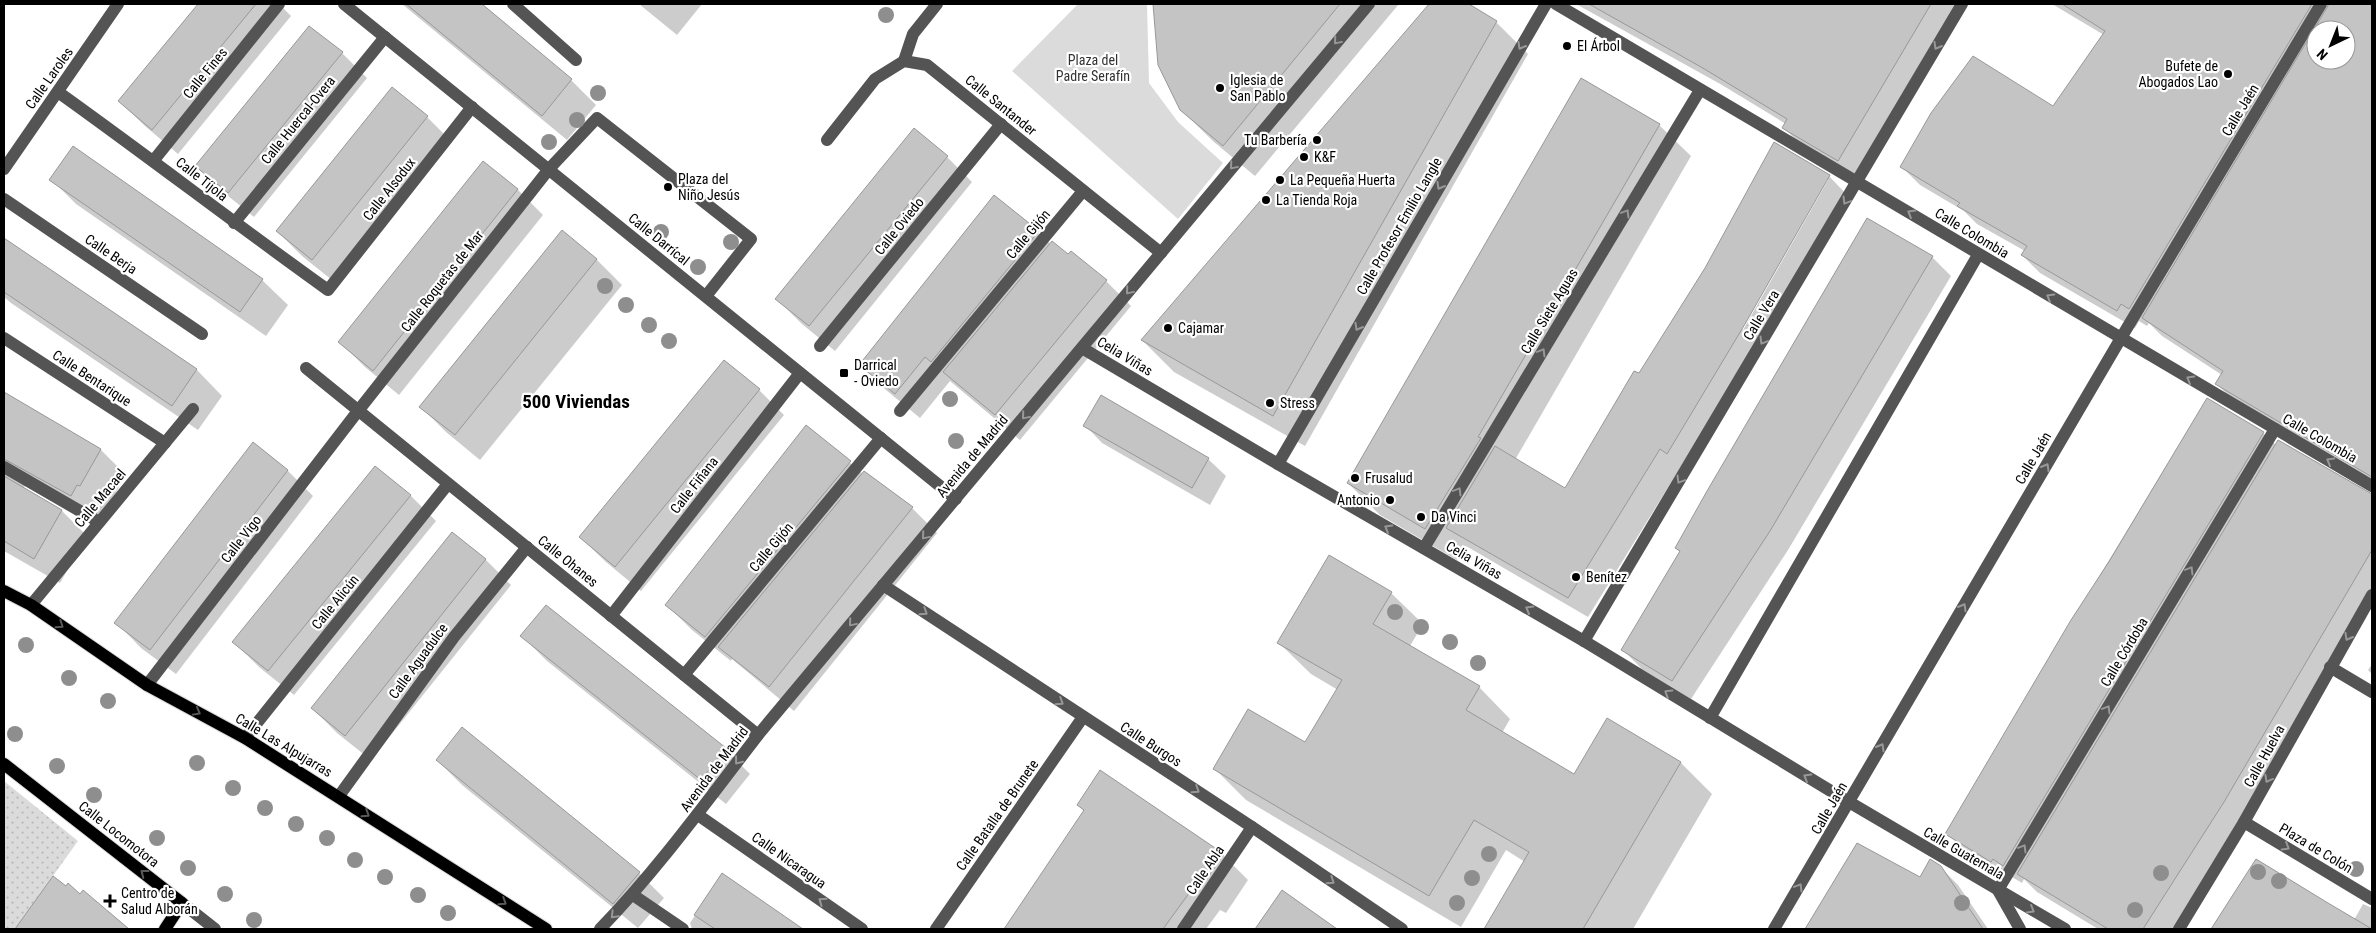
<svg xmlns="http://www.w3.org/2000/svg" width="2376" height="933" font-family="'Roboto Condensed',sans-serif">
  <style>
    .grass { fill: url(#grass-dots) }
    .park { fill: #dbdbdb }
    .shadow { fill: #0003; fill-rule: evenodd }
    .building { fill: #c4c4c4; stroke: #989898; fill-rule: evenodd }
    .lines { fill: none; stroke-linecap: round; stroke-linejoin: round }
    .major-casing { stroke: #dbdbdb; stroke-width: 14 }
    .minor { stroke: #545454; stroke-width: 12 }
    .major { stroke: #000; stroke-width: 12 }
    .tree { fill: #8e8e8e }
    .oneway { stroke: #989898 }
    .oneway2 { stroke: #595959 }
    .poi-dot { fill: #000; stroke: #fff; stroke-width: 2 }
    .labels { text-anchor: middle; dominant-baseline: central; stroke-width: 4.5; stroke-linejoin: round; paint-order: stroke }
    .poi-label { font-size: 14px; fill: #000; stroke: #fff; text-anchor: start }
    .park-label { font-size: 14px; fill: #323232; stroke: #fff }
    .street-label { font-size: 14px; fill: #000; stroke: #fff }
    .district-label { font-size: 19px; font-weight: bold; fill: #000; stroke: #fff }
  </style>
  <defs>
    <pattern id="grass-dots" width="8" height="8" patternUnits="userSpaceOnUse" patternTransform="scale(1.25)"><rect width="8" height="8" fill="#dbdbdb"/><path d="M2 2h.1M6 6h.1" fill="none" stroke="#bababa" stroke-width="1.8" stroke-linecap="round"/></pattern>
  </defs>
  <rect width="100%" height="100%" fill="#fff"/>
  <!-- grass -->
  <path class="grass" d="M4,781L78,841L15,929H4Z"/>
  <!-- park -->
  <path class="park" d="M1078,4H1147L1149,83L1178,122L1223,163L1178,219L1012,71Z"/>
  <!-- shadow -->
  <g class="shadow">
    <path d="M200,4H279L291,16L178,154L145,126L119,101Z"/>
    <path d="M402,4H480L571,80L596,105L567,140Z"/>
    <path d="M639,4H702L677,35Z"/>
    <path d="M1159,4H1399L1255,176L1214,142L1181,110L1155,14Z"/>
    <path d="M1431,4H1466L1496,22L1528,54L1305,446L1174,372L1142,340Z"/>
    <path d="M1576,4H1960L1857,179L1803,147L1784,128L1786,124L1722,85Z"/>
    <path d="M2052,4H2372V483L2235,402L2217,384L2222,375L2162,336L2149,323L2147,326L2139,321L2135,328L2040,273L2022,255L2025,251L1977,224L1964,211L1920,185L1902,167L2053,107L2104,35ZM2316,30H2346V60H2316Z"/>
    <path d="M342,53L367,78L254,217L222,191L197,166Z"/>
    <path d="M427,117L452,142L337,284L302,256L277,231Z"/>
    <path d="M1659,125L1691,156L1515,460L1565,489L1640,375L1829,176L1848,196L1588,617L1466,546L1457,560L1380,515L1348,483ZM1825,180H1828L1743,330L1741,329Z"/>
    <path d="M947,157L972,182L835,351L802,324L777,299Z"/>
    <path d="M483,163L518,190L543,215L399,395L365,367L340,342Z"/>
    <path d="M51,179L262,280L288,305L266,336L76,204Z"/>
    <path d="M995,197L1051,244L1106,281L1131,306L1020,440L950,381L920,418L886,390L861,365Z"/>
    <path d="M1868,220L1932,257L1951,276L1788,550L1691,699L1642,669L1623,650L1680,552L1676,548Z"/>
    <path d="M562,232L597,260L622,285L480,460L446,432L421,407Z"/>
    <path d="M10,243L197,370L222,396L198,430L11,303L4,297V252Z"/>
    <path d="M724,362L759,390L784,415L641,591L606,562L580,537Z"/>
    <path d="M4,394L101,450L126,475L105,511L96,520L29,484L22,488L62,511L87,536L60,583L4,551Z"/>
    <path d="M2207,399L2263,433L2276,445L2368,494H2372V599L2242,820L2173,929H2098L2037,892L2024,879L2022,883L2012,877L2010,879L1966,852L1947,833L2072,621Z"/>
    <path d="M1085,425L1208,459L1226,476L1210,505L1102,443Z"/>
    <path d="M807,427L863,474L912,508L937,533L794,711L732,659L731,661L692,630L667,605Z"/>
    <path d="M253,444L288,471L313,496L176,674L141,648L116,622Z"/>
    <path d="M375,468L411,496L436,521L294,695L259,667L234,642Z"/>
    <path d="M452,533L486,560L511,585L371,760L337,733L312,708Z"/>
    <path d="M1391,593L1423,624L1410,646L1479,687L1510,719L1502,733L1575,775L1607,720L1681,763L1712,794L1633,929H1485L1525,862L1506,850L1461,927L1246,800L1215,769L1306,744L1338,690L1311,674L1279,643Z"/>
    <path d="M522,636L725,749L750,774L726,804L547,661Z"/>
    <path d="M2372,664V674L2368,670Z"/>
    <path d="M462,729L639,873L664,898L638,928L462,785L437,760Z"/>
    <path d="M1078,805L1223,855L1248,880L1226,913L1220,910L1206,929H1005L1084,811Z"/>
    <path d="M1857,845L1920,879L1940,867L1958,885L1988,929H1807Z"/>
    <path d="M722,875L801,929H692L690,923Z"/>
    <path d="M53,878L120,921L128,929H17Z"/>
    <path d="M1283,892L1334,929H1257Z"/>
    <path d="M2363,904L2372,908V929H2213L2219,920H2354Z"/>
  </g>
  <!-- building -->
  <g class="building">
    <path d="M198,4H256L152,130L118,101Z"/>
    <path d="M406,4H482L572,79L542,116Z"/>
    <path d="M1153,4H1340L1223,146L1180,110L1158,65Z"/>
    <path d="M1429,4H1469L1497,21L1273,416L1141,340Z"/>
    <path d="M1589,4H1931L1838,161L1782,128L1787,119L1701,67Z"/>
    <path d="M2062,4H2312L2129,309L2121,304L2117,311L2021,255L2027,246L1957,206L1960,203L1900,167L1931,113L1973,56L2053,106L2105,31Z"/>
    <path d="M2329,4H2372V477L2215,384L2223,371L2142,318ZM2316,30H2346V60H2316Z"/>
    <path d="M309,26L343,52L228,193L195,166Z"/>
    <path d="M1581,78L1660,124L1478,437L1481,438L1425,529L1347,483Z"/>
    <path d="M392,87L428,116L312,260L276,231Z"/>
    <path d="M914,128L948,156L809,326L775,299Z"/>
    <path d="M1774,142L1830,175L1745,324L1667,454L1660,449L1568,598L1446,528L1495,446L1565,488L1634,371L1639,373L1705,268Z"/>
    <path d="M73,146L263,279L240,312L49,180Z"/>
    <path d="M483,161L518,189L373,371L338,342Z"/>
    <path d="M994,195L1039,231L931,362L925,357L895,394L859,365Z"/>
    <path d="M1867,218L1933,256L1770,531L1672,681L1621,650L1680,551L1675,548L1707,491Z"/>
    <path d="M562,230L597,259L455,435L419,407Z"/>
    <path d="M4,238L197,369L172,406L4,292Z"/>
    <path d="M1052,241L1068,254L1071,251L1107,280L995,415L943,372Z"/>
    <path d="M724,360L760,389L615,567L579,537Z"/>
    <path d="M4,392L101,449L80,486L77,485L71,496L4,459Z"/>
    <path d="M1101,395L1209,458L1192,488L1083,426Z"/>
    <path d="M2207,398L2264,432L2003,866L1993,859L1991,862L1945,834L2071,620L2110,560Z"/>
    <path d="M806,425L851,461L705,637L665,605Z"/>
    <path d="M2278,440L2372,494V550L2224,802L2143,929H2108L2017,874Z"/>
    <path d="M253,442L288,470L150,650L114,623Z"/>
    <path d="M375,466L411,495L268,671L232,642Z"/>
    <path d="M864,471L913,507L769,687L718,647Z"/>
    <path d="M4,476L62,510L34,559L4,541Z"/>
    <path d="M452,532L486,559L345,736L311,708Z"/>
    <path d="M1329,555L1392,592L1373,624L1480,686L1466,710L1574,774L1607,718L1681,762L1583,929H1484L1529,852L1474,820L1429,896L1213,769L1248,709L1305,742L1342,680L1277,643Z"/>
    <path d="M546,605L726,748L701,780L520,636Z"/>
    <path d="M462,727L640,872L613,904L436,760Z"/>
    <path d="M1100,770L1224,854L1200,889L1195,885L1163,929H1004L1084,810L1077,805Z"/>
    <path d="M1857,843L1920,877L1930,859L1941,866L1983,929H1805Z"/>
    <path d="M2256,859L2328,903L2372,929H2211Z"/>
    <path d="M722,873L803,929H715L694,915Z"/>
    <path d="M53,876L66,886L68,883L80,894L83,890L129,929H15Z"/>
    <path d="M1282,890L1337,929H1255Z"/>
  </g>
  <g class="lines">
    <!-- major casing -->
    <g class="major-casing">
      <g id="major">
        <path d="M4,591L31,605L147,685L245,738L546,929"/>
        <path d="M4,764L182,903L165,929"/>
      </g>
    </g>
    <!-- minor -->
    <g class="minor">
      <path d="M344,4L956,499"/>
      <path d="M513,4L576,60"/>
      <path d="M1556,4L2372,486"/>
      <path d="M904,61L913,34L937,4"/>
      <path d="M58,92C149,157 237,225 328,290L472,107"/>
      <path d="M827,140L875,79L904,61L927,65L1161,253"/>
      <path d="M154,160L279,4"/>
      <path d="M4,169L118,4"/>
      <path d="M4,199L202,334"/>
      <path d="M234,223L385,37"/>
      <path d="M4,338L165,443"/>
      <path d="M820,346L1001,124"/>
      <path d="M1082,348L1278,464L1584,641L1849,802L2065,929"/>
      <path d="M306,368L758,735"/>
      <path d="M900,411L1083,191"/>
      <path d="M1278,464L1546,4"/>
      <path d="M4,467L99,522"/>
      <path d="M1424,548L1700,90"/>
      <path d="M883,585L1252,827L1402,929"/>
      <path d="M31,605L193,409"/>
      <path d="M611,616L800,373"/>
      <path d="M1584,641L1962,4"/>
      <path d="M2330,667L2372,692"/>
      <path d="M684,675L881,438"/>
      <path d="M147,685L358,411L549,169L597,118L751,239L706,296"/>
      <path d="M1710,718L1978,255"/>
      <path d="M245,738L448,484"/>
      <path d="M339,796L454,637L527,547"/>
      <path d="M698,815L862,929"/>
      <path d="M2244,822L2372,899"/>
      <path d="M1998,890L2275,429"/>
      <path d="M1999,892L2020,929"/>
      <path d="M633,895L683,929"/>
      <path d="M182,903L215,929"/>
      <path d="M600,929C658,869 707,801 758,735L1369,4"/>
      <path d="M936,929L1083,717"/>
      <path d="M1183,929L1252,827"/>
      <path d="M1774,929L2121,338L2321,4"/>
      <path d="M2179,929L2244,822L2372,595"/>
    </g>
    <!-- major -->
    <use href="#major" class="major"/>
  </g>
  <!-- trees -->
  <g class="tree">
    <circle cx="886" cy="15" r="8"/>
    <circle cx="598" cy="93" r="8"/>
    <circle cx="577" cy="120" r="8"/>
    <circle cx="549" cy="142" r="8"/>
    <circle cx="661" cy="232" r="8"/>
    <circle cx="731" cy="242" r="8"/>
    <circle cx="698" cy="267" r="8"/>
    <circle cx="605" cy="286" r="8"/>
    <circle cx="626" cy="305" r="8"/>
    <circle cx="649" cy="325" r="8"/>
    <circle cx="669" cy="341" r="8"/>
    <circle cx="950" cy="399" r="8"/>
    <circle cx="956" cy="441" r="8"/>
    <circle cx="1395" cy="612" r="8"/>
    <circle cx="1421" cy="627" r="8"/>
    <circle cx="1450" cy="642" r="8"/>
    <circle cx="26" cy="645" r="8"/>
    <circle cx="1478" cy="663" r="8"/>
    <circle cx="69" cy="678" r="8"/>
    <circle cx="108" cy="701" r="8"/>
    <circle cx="15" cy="734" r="8"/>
    <circle cx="197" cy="763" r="8"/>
    <circle cx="57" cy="766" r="8"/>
    <circle cx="233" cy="788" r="8"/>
    <circle cx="94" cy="795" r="8"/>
    <circle cx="265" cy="808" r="8"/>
    <circle cx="296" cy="824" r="8"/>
    <circle cx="157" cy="838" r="8"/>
    <circle cx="327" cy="838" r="8"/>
    <circle cx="1489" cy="854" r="8"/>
    <circle cx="355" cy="860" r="8"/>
    <circle cx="188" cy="868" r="8"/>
    <circle cx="2356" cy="869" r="8"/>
    <circle cx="2258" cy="872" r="8"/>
    <circle cx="2161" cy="873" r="8"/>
    <circle cx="385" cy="877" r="8"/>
    <circle cx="1472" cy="878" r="8"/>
    <circle cx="2279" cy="881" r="8"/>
    <circle cx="225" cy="894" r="8"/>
    <circle cx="418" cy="895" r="8"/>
    <circle cx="1457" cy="903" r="8"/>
    <circle cx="1962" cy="903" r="8"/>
    <circle cx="2135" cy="910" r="8"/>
    <circle cx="448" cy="913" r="8"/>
    <circle cx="254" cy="920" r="8"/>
  </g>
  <!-- one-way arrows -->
  <defs><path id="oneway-chevron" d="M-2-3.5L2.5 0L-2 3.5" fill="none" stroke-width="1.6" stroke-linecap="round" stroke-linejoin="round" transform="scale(1.25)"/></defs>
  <g class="oneway">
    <use href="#oneway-chevron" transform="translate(1337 41) rotate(130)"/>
    <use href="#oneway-chevron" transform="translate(1521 46) rotate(120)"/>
    <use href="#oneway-chevron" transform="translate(1937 46) rotate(120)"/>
    <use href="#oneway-chevron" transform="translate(1233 166) rotate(130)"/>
    <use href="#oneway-chevron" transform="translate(1440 186) rotate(120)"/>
    <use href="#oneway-chevron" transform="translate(1846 201) rotate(121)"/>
    <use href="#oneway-chevron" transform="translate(1626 213) rotate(-59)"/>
    <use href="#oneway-chevron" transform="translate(1911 213) rotate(-149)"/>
    <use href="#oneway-chevron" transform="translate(1129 291) rotate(130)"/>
    <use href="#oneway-chevron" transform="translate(2050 297) rotate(-150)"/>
    <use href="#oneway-chevron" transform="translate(1358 327) rotate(120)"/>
    <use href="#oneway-chevron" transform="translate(1763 341) rotate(121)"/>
    <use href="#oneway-chevron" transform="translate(1542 352) rotate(-59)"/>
    <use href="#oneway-chevron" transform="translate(2190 379) rotate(-150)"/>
    <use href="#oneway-chevron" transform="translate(1025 416) rotate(130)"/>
    <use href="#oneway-chevron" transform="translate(2330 461) rotate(-150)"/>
    <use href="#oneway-chevron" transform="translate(2046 467) rotate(-60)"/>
    <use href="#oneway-chevron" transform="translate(1680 480) rotate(121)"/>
    <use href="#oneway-chevron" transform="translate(1458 491) rotate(-59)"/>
    <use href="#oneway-chevron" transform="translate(1388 528) rotate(-150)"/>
    <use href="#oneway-chevron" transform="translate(925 536) rotate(130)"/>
    <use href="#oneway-chevron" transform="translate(2190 570) rotate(-59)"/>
    <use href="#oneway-chevron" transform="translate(1963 607) rotate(-60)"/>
    <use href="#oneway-chevron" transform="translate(1529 609) rotate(-150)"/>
    <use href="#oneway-chevron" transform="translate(924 612) rotate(33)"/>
    <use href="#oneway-chevron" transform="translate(852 623) rotate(130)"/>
    <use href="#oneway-chevron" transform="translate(2348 637) rotate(120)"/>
    <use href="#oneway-chevron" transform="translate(1668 693) rotate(-148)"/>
    <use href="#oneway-chevron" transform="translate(1060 702) rotate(33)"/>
    <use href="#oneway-chevron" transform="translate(2107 709) rotate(-59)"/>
    <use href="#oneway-chevron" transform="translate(1881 747) rotate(-60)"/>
    <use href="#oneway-chevron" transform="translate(738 761) rotate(128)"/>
    <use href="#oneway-chevron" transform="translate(1807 777) rotate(-149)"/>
    <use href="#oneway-chevron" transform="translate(2268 779) rotate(119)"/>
    <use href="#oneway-chevron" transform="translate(1196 790) rotate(33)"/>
    <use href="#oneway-chevron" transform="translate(2286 847) rotate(31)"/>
    <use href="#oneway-chevron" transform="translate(2023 848) rotate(-59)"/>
    <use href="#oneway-chevron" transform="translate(1331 881) rotate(34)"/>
    <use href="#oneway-chevron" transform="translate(1799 887) rotate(-59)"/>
    <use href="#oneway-chevron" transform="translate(822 901) rotate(-145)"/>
    <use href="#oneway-chevron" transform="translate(2031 910) rotate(31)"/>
    <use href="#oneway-chevron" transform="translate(614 915) rotate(134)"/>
  </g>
  <g class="oneway2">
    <use href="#oneway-chevron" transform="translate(60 625) rotate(34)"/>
    <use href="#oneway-chevron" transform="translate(197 712) rotate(29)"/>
    <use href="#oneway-chevron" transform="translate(366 814) rotate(33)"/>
    <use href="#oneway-chevron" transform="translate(144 873) rotate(-142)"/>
    <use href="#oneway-chevron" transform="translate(503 902) rotate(33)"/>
  </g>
  <!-- markers -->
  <g class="poi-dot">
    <circle cx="1567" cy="46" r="5"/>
    <circle cx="2228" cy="74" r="5"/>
    <circle cx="1220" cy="88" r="5"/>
    <circle cx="1317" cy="140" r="5"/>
    <circle cx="1304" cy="157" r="5"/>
    <circle cx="1280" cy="180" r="5"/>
    <circle cx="668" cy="187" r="5"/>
    <circle cx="1266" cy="200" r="5"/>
    <circle cx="1168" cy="328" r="5"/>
    <rect x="839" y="368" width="10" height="10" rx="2.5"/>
    <circle cx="1270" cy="403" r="5"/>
    <circle cx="1355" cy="478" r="5"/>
    <circle cx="1390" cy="500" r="5"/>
    <circle cx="1421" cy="517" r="5"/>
    <circle cx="1576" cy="577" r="5"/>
    <path d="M107.5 893.5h5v5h5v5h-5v5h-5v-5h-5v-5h5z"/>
  </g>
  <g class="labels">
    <!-- poi labels -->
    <g class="poi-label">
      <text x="1577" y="46">El Árbol</text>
      <text x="2218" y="66" text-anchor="end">Bufete de<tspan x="2218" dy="16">Abogados Lao</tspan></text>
      <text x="1230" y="80">Iglesia de<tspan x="1230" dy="16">San Pablo</tspan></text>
      <text x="1307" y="140" text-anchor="end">Tu Barbería</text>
      <text x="1314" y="157">K&amp;F</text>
      <text x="678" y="179">Plaza del<tspan x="678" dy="16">Niño Jesús</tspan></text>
      <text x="1290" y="180">La Pequeña Huerta</text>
      <text x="1276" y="200">La Tienda Roja</text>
      <text x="1178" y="328">Cajamar</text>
      <text x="854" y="365">Darrical<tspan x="854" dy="16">- Oviedo</tspan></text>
      <text x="1280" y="403">Stress</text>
      <text x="1365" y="478">Frusalud</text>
      <text x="1380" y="500" text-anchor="end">Antonio</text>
      <text x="1431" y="517">Da Vinci</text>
      <text x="1586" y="577">Benítez</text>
      <text x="121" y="893">Centro de<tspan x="121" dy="16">Salud Alborán</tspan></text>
    </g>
    <!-- park labels -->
    <g class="park-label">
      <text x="1093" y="60">Plaza del<tspan x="1093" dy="16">Padre Serafín</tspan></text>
    </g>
    <!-- street labels -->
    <g class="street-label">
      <text transform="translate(205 73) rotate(-51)">Calle Fines</text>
      <text transform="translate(49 78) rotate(-55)">Calle Laroles</text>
      <text transform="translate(1001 105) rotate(39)">Calle Santander</text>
      <text transform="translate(2240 110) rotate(-59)">Calle Jaén</text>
      <text transform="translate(298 120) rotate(-51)">Calle Huercal-Overa</text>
      <text transform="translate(202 179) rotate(38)">Calle Tíjola</text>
      <text transform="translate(389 189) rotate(-52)">Calle Alsodux</text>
      <text transform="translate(899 226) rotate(-51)">Calle Oviedo</text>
      <text transform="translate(1399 226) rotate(-60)">Calle Profesor Emilio Langle</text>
      <text transform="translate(1972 233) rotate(31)">Calle Colombia</text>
      <text transform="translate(1028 234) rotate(-50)">Calle Gijón</text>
      <text transform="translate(659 239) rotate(39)">Calle Darrícal</text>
      <text transform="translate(111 254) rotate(34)">Calle Berja</text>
      <text transform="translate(442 281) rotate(-52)">Calle Roquetas de Mar</text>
      <text transform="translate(1549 311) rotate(-59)">Calle Siete Aguas</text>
      <text transform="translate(1761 315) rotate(-59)">Calle Vera</text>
      <text transform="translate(1125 356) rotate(31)">Celia Viñas</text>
      <text transform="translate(92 378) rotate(33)">Calle Bentarique</text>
      <text transform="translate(2320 438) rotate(30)">Calle Colombia</text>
      <text transform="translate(972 456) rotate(-50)">Avenida de Madrid</text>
      <text transform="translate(2033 458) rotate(-60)">Calle Jaén</text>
      <text transform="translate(694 485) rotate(-52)">Calle Fiñana</text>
      <text transform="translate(100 498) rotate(-50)">Calle Macael</text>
      <text transform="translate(241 539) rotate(-52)">Calle Vigo</text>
      <text transform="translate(771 547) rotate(-50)">Calle Gijón</text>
      <text transform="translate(1474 560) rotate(30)">Celia Viñas</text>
      <text transform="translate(568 561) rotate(39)">Calle Ohanes</text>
      <text transform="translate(335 602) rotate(-51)">Calle Alicún</text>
      <text transform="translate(2124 652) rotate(-59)">Calle Córdoba</text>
      <text transform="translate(418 661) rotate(-54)">Calle Aguadulce</text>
      <text transform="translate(1151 744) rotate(33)">Calle Burgos</text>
      <text transform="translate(284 745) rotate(31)">Calle Las Alpujarras</text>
      <text transform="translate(2264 756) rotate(-61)">Calle Huelva</text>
      <text transform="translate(714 769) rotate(-53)">Avenida de Madrid</text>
      <text transform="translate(1829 808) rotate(-60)">Calle Jaén</text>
      <text transform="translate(997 815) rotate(-55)">Calle Batalla de Brunete</text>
      <text transform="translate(119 834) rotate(38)">Calle Locomotora</text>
      <text transform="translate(2316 848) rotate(31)">Plaza de Colón</text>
      <text transform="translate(1964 853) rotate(30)">Calle Guatemala</text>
      <text transform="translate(789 860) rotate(35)">Calle Nicaragua</text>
      <text transform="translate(1205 870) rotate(-56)">Calle Abla</text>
    </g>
    <!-- district labels -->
    <g class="district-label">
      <text x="576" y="401">500 Viviendas</text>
    </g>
  </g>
  <!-- border -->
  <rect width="2376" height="933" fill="none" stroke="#000000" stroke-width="10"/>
  <!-- north arrow -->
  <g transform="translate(2331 45) rotate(223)"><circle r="24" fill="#ffffff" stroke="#999999"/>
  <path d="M0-4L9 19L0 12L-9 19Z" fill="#000000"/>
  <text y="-8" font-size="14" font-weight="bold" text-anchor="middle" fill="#000000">N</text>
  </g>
</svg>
